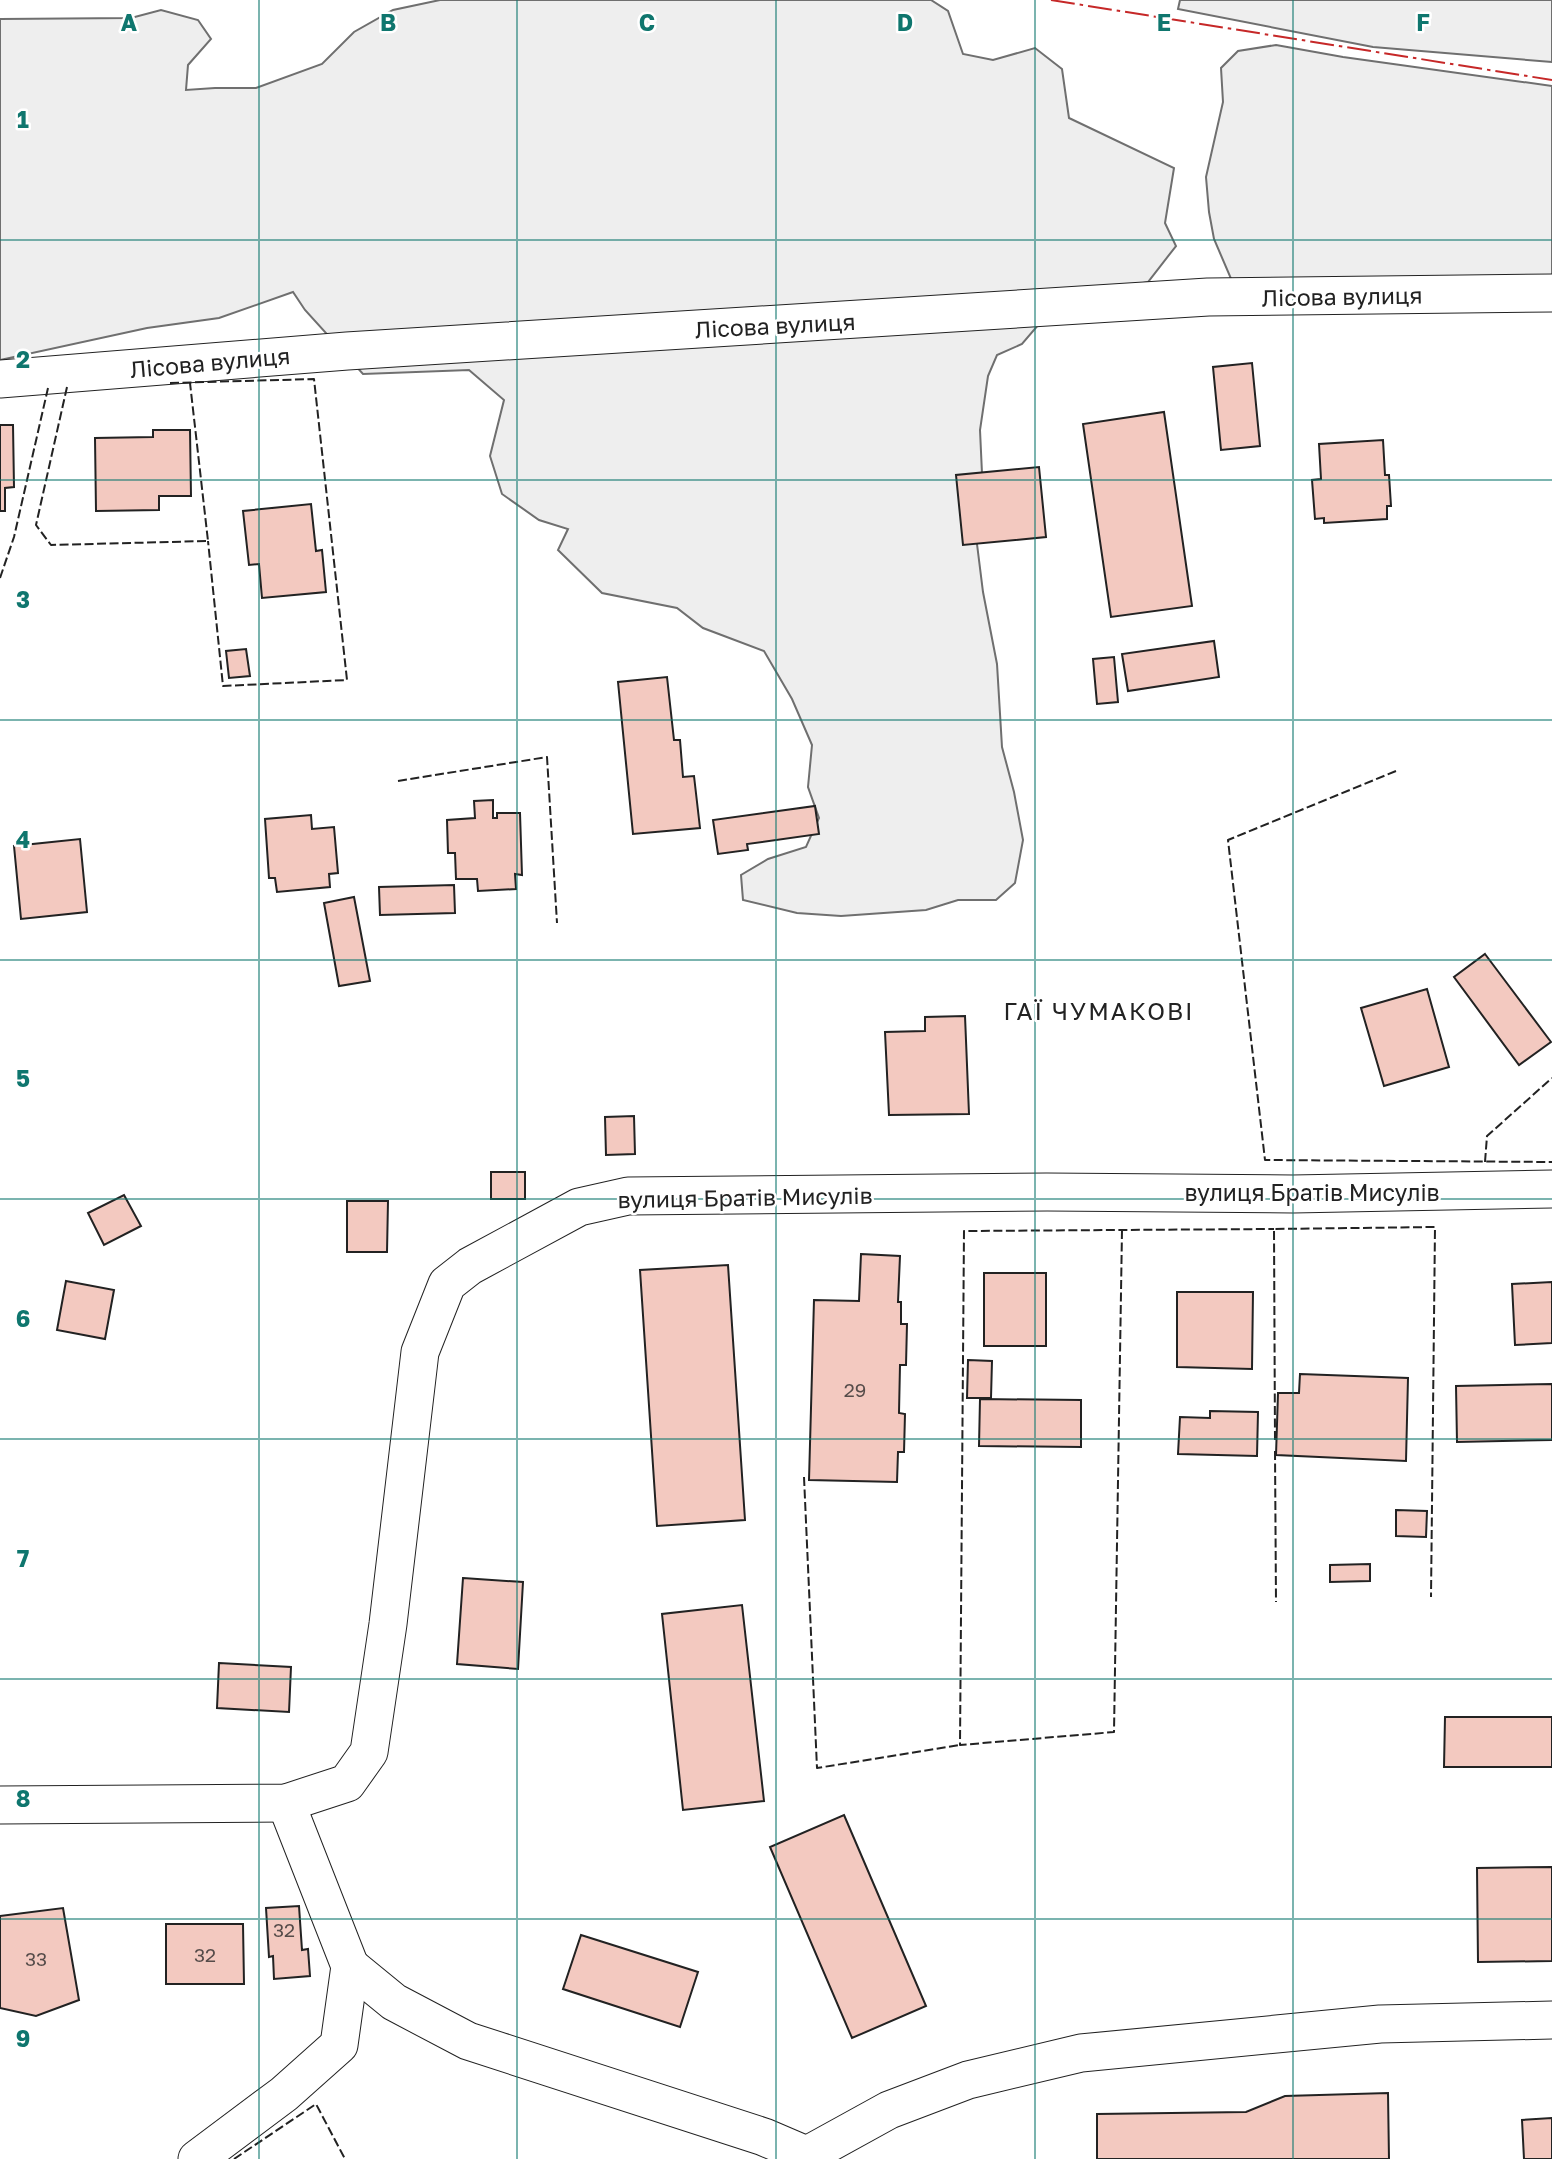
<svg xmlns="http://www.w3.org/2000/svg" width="1552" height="2159" font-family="'Golos Text',sans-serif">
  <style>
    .green { fill: #eee; stroke: #6f6f6f; stroke-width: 2 }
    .building { fill: #f3c9c0; stroke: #222; stroke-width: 2 }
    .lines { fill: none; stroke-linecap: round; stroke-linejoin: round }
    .minor-casing { stroke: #222; stroke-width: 39 }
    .minor { stroke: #fff; stroke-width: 37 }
    .fence { stroke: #222; stroke-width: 2; stroke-dasharray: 9 3.5; stroke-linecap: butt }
    .power { stroke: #c62828; stroke-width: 2; stroke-dasharray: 24 5 3.5 5; stroke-linecap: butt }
    .grid { fill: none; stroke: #0f766e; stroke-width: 2; stroke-opacity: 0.55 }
    .labels { text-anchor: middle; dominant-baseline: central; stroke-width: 5; stroke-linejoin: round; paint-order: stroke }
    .number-label { font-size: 19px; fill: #564c4a }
    .street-label { font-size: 23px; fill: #222; stroke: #fff }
    .neighbourhood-label { font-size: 24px; letter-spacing: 2px; fill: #222; stroke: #fff }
    .grid-label { font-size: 23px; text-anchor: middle; font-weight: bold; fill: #0f766e; stroke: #fff; stroke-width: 5; stroke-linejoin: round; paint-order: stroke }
  </style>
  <rect width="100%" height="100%" fill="#fff"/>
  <!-- green -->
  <g class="green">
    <path d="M440,0H931L948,11L963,54L993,60L1035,48L1062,69L1069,118L1174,168L1165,223L1176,246L1148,282L1105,291L1063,296L1022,344L997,355L988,376L980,430L983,495L977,544L983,592L997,664L1002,747L1014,792L1023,840L1015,883L996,900H958L926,910L841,916L797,913L743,900L741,875L768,859L806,847L819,818L808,787L812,745L792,699L764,651L703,628L677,608L602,593L558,550L568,529L539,520L502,494L490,456L504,400L469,370L363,374L305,310L293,292L219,318L147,328L0,360V19L131,18L161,10L198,20L211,39L188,65L186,90L215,88H256L322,64L354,32L393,10Z"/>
    <path d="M1180,0H1552V62L1373,47L1178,9Z"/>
    <path d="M1276,45L1343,57L1552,86V286L1232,281L1214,239L1209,212L1206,177L1223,102L1221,68L1238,51Z"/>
  </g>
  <!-- building -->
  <g class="building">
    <path d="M1252,363L1260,446L1221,450L1213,367Z"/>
    <path d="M1164,412L1192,606L1111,617L1083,424Z"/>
    <path d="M0,425H13L14,487L5,488V511H0Z"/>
    <path d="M153,430H190L191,496H159V510L96,511L95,438L153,437Z"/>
    <path d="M1383,440L1385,475H1389L1391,506H1387V519L1324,523V518L1315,519L1312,480L1321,479L1319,444Z"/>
    <path d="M1039,467L1046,537L963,545L956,475Z"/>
    <path d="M311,504L316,551L322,550L326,592L262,598L259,564L249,565L243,511Z"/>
    <path d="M1214,641L1219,677L1128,691L1122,654Z"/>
    <path d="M246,649L250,676L229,678L226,651Z"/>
    <path d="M1114,657L1118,702L1097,704L1093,659Z"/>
    <path d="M667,677L674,740H680L683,777L694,776L700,828L633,834L618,682Z"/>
    <path d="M493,800V818H497V813H520L522,875L515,874L516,889L478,891L477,879H456L455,853H448L447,820L475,818L474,801Z"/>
    <path d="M815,806L819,834L747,844L748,850L718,854L713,820Z"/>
    <path d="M311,815L312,829L334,827L338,873L329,874L330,887L277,892L275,878H269L265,819Z"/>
    <path d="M80,839L87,912L21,919L14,846Z"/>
    <path d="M454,885L455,913L380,915L379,887Z"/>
    <path d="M354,897L370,981L339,986L324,903Z"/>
    <path d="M1485,954L1551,1042L1519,1065L1454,977Z"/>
    <path d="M1427,989L1449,1067L1384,1086L1361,1008Z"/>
    <path d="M965,1016L969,1114L889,1115L885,1032L925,1031V1017Z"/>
    <path d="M634,1116L635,1154L606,1155L605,1117Z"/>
    <rect x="491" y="1172" width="34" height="27"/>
    <path d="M124,1195L141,1226L104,1245L88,1213Z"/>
    <path d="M347,1201H388L387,1252H347Z"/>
    <path d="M861,1254L900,1256L898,1302H901V1324H907L906,1365H900L899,1413L905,1414L904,1452H898L897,1482L809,1480L814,1300L859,1301Z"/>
    <path d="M728,1265L745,1520L657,1526L640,1270Z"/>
    <rect x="984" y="1273" width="62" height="73"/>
    <path d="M66,1281L114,1290L105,1339L57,1330Z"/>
    <path d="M1552,1282V1343L1515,1345L1512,1284Z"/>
    <path d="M1177,1292H1253L1252,1369L1177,1367Z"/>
    <path d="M968,1360L992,1361L991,1398H967Z"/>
    <path d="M1300,1374L1408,1378L1406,1461L1276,1455L1278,1393H1299Z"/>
    <path d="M1552,1384V1440L1457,1442L1456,1386Z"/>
    <path d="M980,1399L1081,1400V1447L979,1446Z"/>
    <path d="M1210,1411L1258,1412L1257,1456L1178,1454L1180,1417L1210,1418Z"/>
    <path d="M1396,1510L1427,1511L1426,1537L1396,1536Z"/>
    <path d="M1370,1564V1581L1330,1582V1565Z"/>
    <path d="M463,1578L523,1582L518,1669L457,1664Z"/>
    <path d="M742,1605L764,1801L683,1810L662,1614Z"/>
    <path d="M219,1663L291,1667L289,1712L217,1708Z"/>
    <path d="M1445,1717H1552V1767H1444Z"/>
    <path d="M844,1815L926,2006L852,2038L770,1847Z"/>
    <path d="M1552,1867V1961L1478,1962L1477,1868Z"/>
    <path d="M299,1906L302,1950L308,1949L310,1976L274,1979L273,1956L269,1957L266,1908Z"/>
    <path d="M63,1908L79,2000L36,2016L0,2008V1916Z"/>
    <path d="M166,1924H243L244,1984H166Z"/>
    <path d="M581,1935L698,1972L680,2027L563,1989Z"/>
    <path d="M1388,2093L1389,2159H1097V2114L1246,2112L1285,2096Z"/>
    <path d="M1552,2118V2159H1524L1522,2120Z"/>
  </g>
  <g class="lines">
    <!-- minor casing -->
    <g class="minor-casing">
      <g id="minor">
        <path d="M0,379L347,351L1208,297L1552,293"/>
        <path d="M0,1805L286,1803L347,1783L369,1752L388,1624L420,1352L447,1284L470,1266L579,1207L628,1196L1047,1192L1293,1194L1552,1189"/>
        <path d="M350,1966L394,2002L468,2041L764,2137L806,2155"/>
        <path d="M197,2159L284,2094L339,2045L350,1966L286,1803"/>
        <path d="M800,2159L889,2110L968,2080L1081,2053L1380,2024L1552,2020"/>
      </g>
    </g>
    <!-- minor -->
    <use href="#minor" class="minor"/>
    <!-- fence -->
    <g class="fence">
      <path d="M170,383L314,379L347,680L223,686L208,541"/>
      <path d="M67,387L36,525L51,545L208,541L190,383"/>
      <path d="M0,578L14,537L48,388"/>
      <path d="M1396,771L1228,840L1265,1160L1552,1162"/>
      <path d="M398,781L547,757L557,923"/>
      <path d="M1485,1162L1487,1136L1552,1078"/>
      <path d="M1122,1230L1114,1732L960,1745L964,1231L1274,1229"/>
      <path d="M1275,1440L1274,1229L1435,1227L1431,1597"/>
      <path d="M1275,1451L1276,1602"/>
      <path d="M804,1477L817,1768L960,1745"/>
      <path d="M234,2159L316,2104L345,2159"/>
    </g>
    <!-- power -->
    <path class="power" d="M1051,0L1552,80"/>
  </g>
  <!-- grid -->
  <path class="grid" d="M259,0V2159M517,0V2159M776,0V2159M1035,0V2159M1293,0V2159M0,240H1552M0,480H1552M0,720H1552M0,960H1552M0,1199H1552M0,1439H1552M0,1679H1552M0,1919H1552"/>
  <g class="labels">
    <!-- number labels -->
    <g class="number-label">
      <text x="855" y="1389">29</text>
      <text x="284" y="1929">32</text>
      <text x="205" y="1954">32</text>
      <text x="36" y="1958">33</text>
    </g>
    <!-- street labels -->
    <g class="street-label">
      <text transform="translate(1342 296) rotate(-1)">Лісова вулиця</text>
      <text transform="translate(775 325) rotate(-3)">Лісова вулиця</text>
      <text transform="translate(210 362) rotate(-5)">Лісова вулиця</text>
      <text x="1312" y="1192">вулиця Братів Мисулів</text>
      <text transform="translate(745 1197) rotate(-1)">вулиця Братів Мисулів</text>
    </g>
    <!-- neighbourhood labels -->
    <g class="neighbourhood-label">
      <text x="1099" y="1010">ГАЇ ЧУМАКОВІ</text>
    </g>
  </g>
  <g class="grid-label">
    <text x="129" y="31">A</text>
    <text x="388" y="31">B</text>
    <text x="647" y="31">C</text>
    <text x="905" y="31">D</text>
    <text x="1164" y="31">E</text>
    <text x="1423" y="31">F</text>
    <text x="23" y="128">1</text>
    <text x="23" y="368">2</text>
    <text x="23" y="608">3</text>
    <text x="23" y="848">4</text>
    <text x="23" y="1087">5</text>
    <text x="23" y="1327">6</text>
    <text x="23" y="1567">7</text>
    <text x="23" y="1807">8</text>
    <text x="23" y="2047">9</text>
  </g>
</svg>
